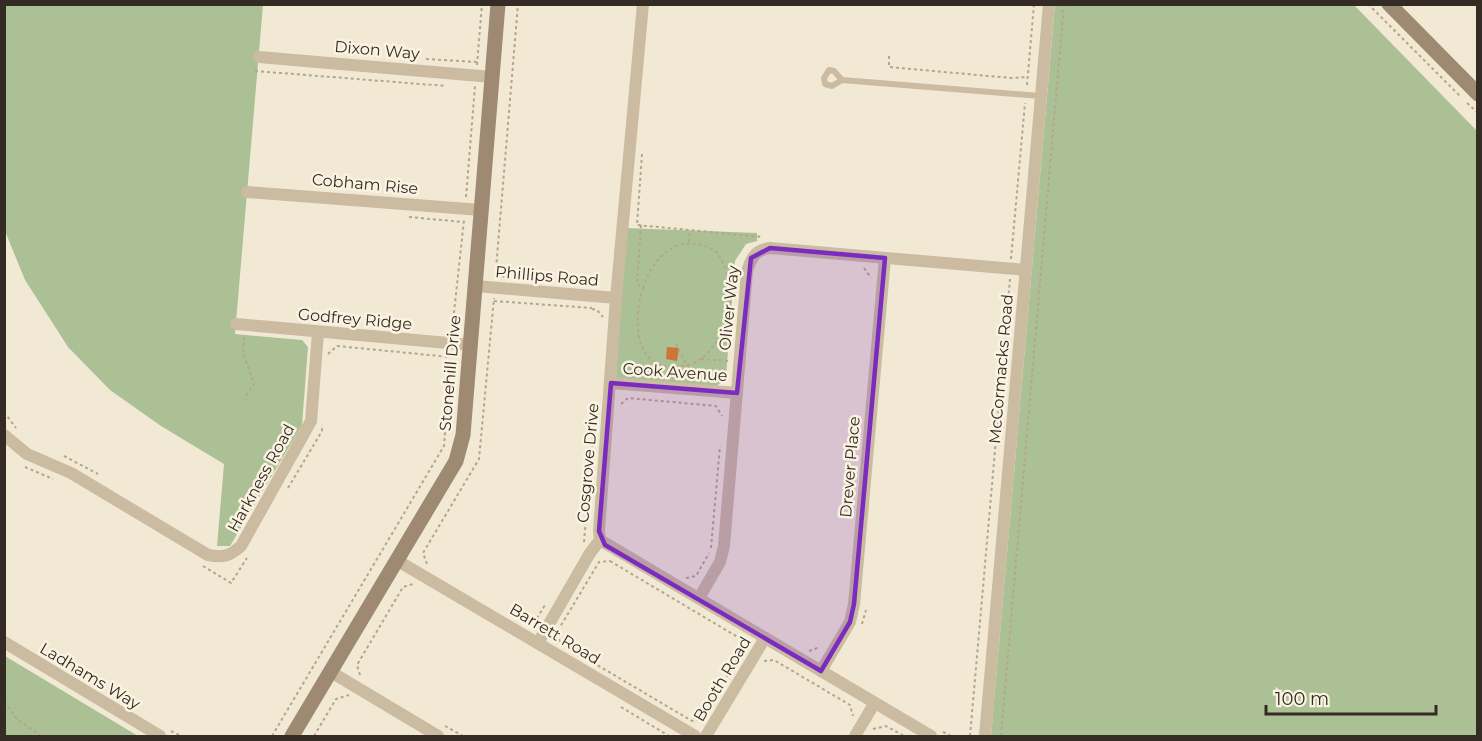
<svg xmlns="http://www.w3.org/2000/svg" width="1482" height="741" font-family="Montserrat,sans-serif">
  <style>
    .green { fill: #abc195 }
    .building { fill: #cd7438 }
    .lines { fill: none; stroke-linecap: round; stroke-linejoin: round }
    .path { stroke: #b6a58b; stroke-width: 2; stroke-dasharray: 3 3; stroke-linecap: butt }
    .lane { stroke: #cabba1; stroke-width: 6 }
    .street { stroke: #cabba1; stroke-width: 12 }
    .secondary { stroke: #9e8973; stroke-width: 15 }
    .marked { fill: #7b2cbf; fill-opacity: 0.2; stroke: #7b2cbf; stroke-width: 4.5; stroke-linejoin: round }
    .labels { text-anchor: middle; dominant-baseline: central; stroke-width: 5; stroke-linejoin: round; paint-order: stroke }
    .street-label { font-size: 16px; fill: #342c24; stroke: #faf3e1 }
  </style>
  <rect width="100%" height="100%" fill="#f2e9d5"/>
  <!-- green -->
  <g class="green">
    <path d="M4,5H263L235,334L302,340L308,347L302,425L230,546H217L224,464L161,426L110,390L68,347L25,280L5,231Z"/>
    <path d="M1055,5H1354L1477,131V736H991Z"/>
    <path d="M626,228L757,233V241L746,244L735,261L726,377L716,387L624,381L616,377Z"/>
    <path d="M5,656L138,736H5Z"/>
  </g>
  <!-- building -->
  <path class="building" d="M667,347L679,348L677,361L666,359Z"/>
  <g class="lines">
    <!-- path -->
    <g class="path">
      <path d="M1368,4L1461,97"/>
      <path d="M889,56V67L1011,78L1027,77"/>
      <path d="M426,59L477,62"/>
      <path d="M477,65L482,4"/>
      <path d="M255,71L446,86"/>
      <path d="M1027,85L1034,4"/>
      <path d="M1467,103L1478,113"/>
      <path d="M642,154L637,225L763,237"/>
      <path d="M466,197L475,86"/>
      <path d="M409,217L463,222"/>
      <path d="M641,225L637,284L643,288C631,325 636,380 690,364C717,357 734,312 730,286C728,274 723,262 717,252C682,230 654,253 643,288"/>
      <path d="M689,242L690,230"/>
      <path d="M1011,259L1025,103"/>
      <path d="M864,268L871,278"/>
      <path d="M504,277L496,269L518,4"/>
      <path d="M494,301L592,308"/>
      <path d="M592,309L597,310L603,317"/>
      <path d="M452,331L464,220"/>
      <path d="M244,337L243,352L254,384L244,399"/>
      <path d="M676,344L689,370V378"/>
      <path d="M328,354L337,346L450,357"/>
      <path d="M701,359L728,361"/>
      <path d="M621,404L628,398L716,406L722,416"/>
      <path d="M4,412L16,428"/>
      <path d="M64,456L98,474"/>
      <path d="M25,467L53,479"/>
      <path d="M288,488L322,431V425"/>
      <path d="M584,542L593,437"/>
      <path d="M711,548L720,446"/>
      <path d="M610,561L741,639L743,650L702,718L692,721L560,643L557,632L599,562Z"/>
      <path d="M427,564L423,553L479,459L494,298"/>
      <path d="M203,566L231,583L247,558"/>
      <path d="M686,578L696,576L709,553"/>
      <path d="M526,622L536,620L545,605"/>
      <path d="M862,624L866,610"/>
      <path d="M809,651L820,647"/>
      <path d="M764,661L774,660L850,705L853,716"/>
      <path d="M360,675L357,665L403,587L413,584"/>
      <path d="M4,702L18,720L42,736"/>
      <path d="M621,707L669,736"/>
      <path d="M445,726L463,736"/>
      <path d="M873,729L886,726L904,736"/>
      <path d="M171,731L181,736"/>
      <path d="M943,732L951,736"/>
      <path d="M272,736L444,446L451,355"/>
      <path d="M314,736L336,699L349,695"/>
      <path d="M970,736L1010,279"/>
      <path d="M1001,736L1064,4"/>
    </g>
    <!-- lane -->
    <path class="lane" d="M842,80L834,71L829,70L824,78L825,84L832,86L842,80L1041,96"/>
    <!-- street -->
    <g class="street">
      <path d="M643,4L616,298L599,531L600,540L931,736"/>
      <path d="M259,57L492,77"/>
      <path d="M247,192L481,210"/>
      <path d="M476,286L616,298"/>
      <path d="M236,324L471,345"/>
      <path d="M611,383L737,393"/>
      <path d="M4,435L27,454L71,473L208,555C223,558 230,556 241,546L311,421L318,333"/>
      <path d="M398,561L695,736"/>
      <path d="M699,598L720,562L724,546L747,272C751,258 755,250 770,248L1026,270"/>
      <path d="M4,642L160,736"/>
      <path d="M538,643L590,553L600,540"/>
      <path d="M821,671L850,622L854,604L885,258"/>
      <path d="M331,672L438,736"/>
      <path d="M706,736L765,638"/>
      <path d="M855,736L874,704"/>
      <path d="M985,736L1049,4"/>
    </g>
    <!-- secondary -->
    <g class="secondary">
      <path d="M1389,4L1478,94"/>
      <path d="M292,736L456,461L463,435L498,4"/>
    </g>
  </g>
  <!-- marked area -->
  <path class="marked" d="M770,248L885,258L854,604L850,622L821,671L605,545L599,531L611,383L737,393L751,258Z"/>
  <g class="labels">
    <!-- street labels -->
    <g class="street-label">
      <text transform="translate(377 50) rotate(5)">Dixon Way</text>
      <text transform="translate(365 184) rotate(5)">Cobham Rise</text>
      <text transform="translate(547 276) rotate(5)">Phillips Road</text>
      <text transform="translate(729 308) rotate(-84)">Oliver Way</text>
      <text transform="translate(355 319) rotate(5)">Godfrey Ridge</text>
      <text transform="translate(1001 369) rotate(-85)">McCormacks Road</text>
      <text transform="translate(675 372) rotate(4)">Cook Avenue</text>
      <text transform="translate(450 373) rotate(-85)">Stonehill Drive</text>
      <text transform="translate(588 463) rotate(-85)">Cosgrove Drive</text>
      <text transform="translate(850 467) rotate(-85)">Drever Place</text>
      <text transform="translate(261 478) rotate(-61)">Harkness Road</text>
      <text transform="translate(555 634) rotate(31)">Barrett Road</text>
      <text transform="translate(90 676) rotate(31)">Ladhams Way</text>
      <text transform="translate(722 679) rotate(-59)">Booth Road</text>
    </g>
  </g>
  <!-- border -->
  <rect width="1482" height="741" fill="none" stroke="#342c24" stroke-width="12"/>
  <!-- scale -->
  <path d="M1266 705v9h170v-9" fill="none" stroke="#342c24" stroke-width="3"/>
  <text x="1275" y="705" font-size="18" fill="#342c24" stroke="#faf3e1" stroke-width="4.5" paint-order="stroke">100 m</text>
</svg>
